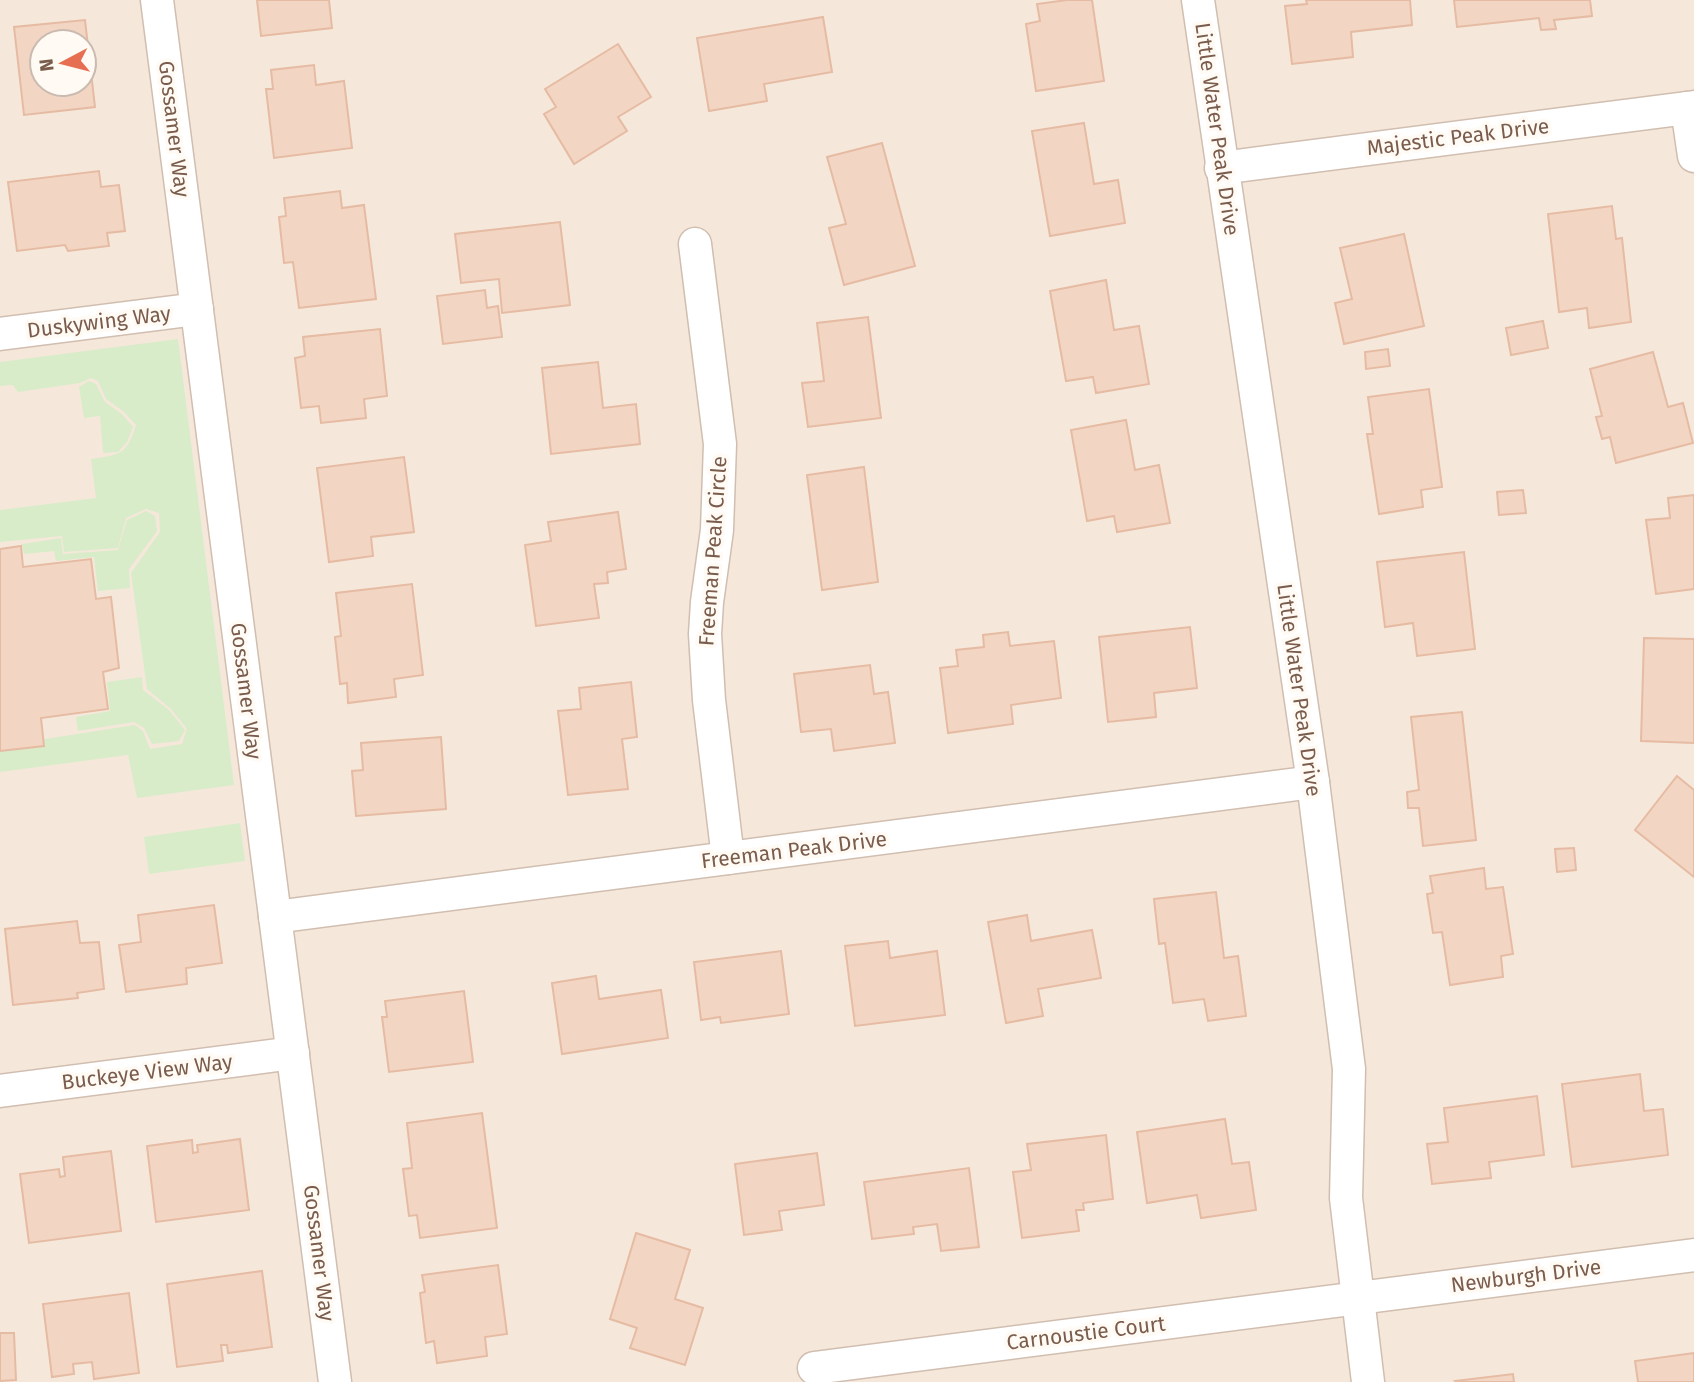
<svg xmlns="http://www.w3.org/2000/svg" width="1694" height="1382" font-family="'Fira Sans',sans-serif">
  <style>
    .residential { fill: #f5e8da; fill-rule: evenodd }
    .green { fill: #d8ecc9 }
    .building { fill: #f3d5c3; stroke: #e6bba3; stroke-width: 2; fill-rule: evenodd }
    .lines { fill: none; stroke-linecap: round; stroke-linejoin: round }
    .minor-casing { stroke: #d1beb0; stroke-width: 35 }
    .minor { stroke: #fff; stroke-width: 32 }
    .labels { text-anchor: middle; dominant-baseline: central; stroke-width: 7; stroke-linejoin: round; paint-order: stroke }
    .street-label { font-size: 21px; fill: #7a5c4d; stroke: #fffaf3 }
  </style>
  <rect width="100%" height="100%" fill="#fdf6ec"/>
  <!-- residential -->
  <path class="residential" d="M0,0H1694V1382H0ZM42,42H84V84H42Z"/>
  <!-- green -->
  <g class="green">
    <path d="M178,339L234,785L137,798L128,755L0,772V746L135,725L143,731L150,749L182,744L187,729L171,709L147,689L131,573L160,532L159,513L146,509L126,518L118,548L64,552L62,536L0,542V510L96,498L91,459C121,454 126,456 136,425L123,411L106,399L98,381L91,378L80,383L18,392L13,385L0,386V362Z"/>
    <path d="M89,381L96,384L105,402L122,414L133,427L127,442L118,452L103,453L100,416L84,418L79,387Z"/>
    <path d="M146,511L155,516L157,531L129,569L130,588L98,591L94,557L56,561L54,551L24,554L22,544L61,538L63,554L118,550L127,520Z"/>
    <path d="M142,677L143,690L169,710L185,730L179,741L152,744L144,728L134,722L78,731L76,717L110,711L107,682Z"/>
    <path d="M240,823L245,861L149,874L144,837Z"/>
  </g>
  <!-- building -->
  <g class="building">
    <path d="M257,0H329L332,28L261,36Z"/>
    <path d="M1067,0H1092L1104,81L1036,91L1026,24L1040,21L1037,4Z"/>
    <path d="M1306,0H1410L1412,25L1351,32L1353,57L1292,64L1285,6L1307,4Z"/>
    <path d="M1454,0H1590L1592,16L1554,20L1556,29L1541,30L1539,18L1457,27Z"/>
    <path d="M823,17L832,72L764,84L767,101L709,111L697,38Z"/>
    <path d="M85,20L95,107L24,115L14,27ZM42,42H84V84H42Z"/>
    <path d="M618,44L651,97L618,117L627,131L574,164L544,114L556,107L545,89Z"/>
    <path d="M314,65L316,85L344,81L352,148L274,158L266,89H273L271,70Z"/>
    <path d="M1084,123L1094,184L1118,180L1125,223L1050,236L1032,131Z"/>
    <path d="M882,143L915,266L844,285L829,228L846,224L827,157Z"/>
    <path d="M99,171L101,187L119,185L125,231L107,233L109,246L68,251L65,245L17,251L8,182Z"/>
    <path d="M340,191L342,208L364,205L376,299L299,308L293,262L284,263L279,217L286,216L284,198Z"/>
    <path d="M1612,206L1616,239L1622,238L1631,322L1589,328L1587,308L1559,312L1548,214Z"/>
    <path d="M560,222L570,305L502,313L499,279L461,283L455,234Z"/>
    <path d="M1404,234L1424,326L1344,344L1335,303L1352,299L1340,248Z"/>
    <path d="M1106,280L1114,330L1139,326L1149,384L1096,393L1093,377L1066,381L1050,291Z"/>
    <path d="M485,290L487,308L498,306L502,337L443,344L437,296Z"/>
    <path d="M868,317L881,418L808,427L802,383L824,381L817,323Z"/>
    <path d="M1543,321L1548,348L1511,355L1506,328Z"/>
    <path d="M380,329L387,396L364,399L366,418L321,423L319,406L301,408L295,358L305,356L303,337Z"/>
    <path d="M1388,349L1390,366L1366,369L1365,352Z"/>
    <path d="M1653,352L1668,407L1683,403L1693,443L1616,463L1610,437L1602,439L1596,417L1602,416L1590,369Z"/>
    <path d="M598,362L603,408L636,404L640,444L551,454L542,368Z"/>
    <path d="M1429,389L1442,487L1421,490L1423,507L1379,514L1367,434H1373L1368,397Z"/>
    <path d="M1126,420L1135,470L1159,465L1170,523L1117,532L1114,516L1087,521L1071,430Z"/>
    <path d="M404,457L414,532L371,537L373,556L329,562L317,468Z"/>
    <path d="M864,467L878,582L822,590L807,475Z"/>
    <path d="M1523,490L1526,513L1499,515L1497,492Z"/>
    <path d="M1694,495V589L1656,594L1646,520L1670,518L1668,498Z"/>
    <path d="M618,512L626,569L607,572L608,583L594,584L599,618L536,626L525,545L551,541L548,522Z"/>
    <path d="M21,546L23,567L91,559L96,599L111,597L119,668L103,672L108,709L41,718L44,746L0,751V549Z"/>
    <path d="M1464,552L1475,649L1417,656L1413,623L1385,627L1377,562Z"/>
    <path d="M412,584L423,675L394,679L396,697L348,703L347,683L340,684L335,637L341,636L336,593Z"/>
    <path d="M1190,627L1197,688L1154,693L1156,717L1108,722L1099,637Z"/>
    <path d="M1008,632L1010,646L1054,641L1061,698L1011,705L1013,724L948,733L940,668L958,666L956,650L984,647L983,635Z"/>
    <path d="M1644,638L1694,639V743L1641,741Z"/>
    <path d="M870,665L874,694L888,692L895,743L834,751L831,729L801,732L794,674Z"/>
    <path d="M631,682L637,737L622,739L628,789L568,795L558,711L581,709L579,688Z"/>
    <path d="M1462,712L1476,840L1423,846L1419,808H1408L1407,792L1419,790L1411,717Z"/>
    <path d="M441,737L446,809L356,816L352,771L363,770L361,743Z"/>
    <path d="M1677,776L1694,790V877L1635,830Z"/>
    <path d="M1574,848L1576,870L1557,872L1555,849Z"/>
    <path d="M1484,868L1486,889L1503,887L1513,954L1501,956L1503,977L1450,985L1442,932L1433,933L1427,894L1433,893L1430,876Z"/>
    <path d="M1216,892L1224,958L1238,956L1246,1016L1208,1021L1204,999L1173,1003L1165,943L1159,944L1154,899Z"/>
    <path d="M214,905L222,963L186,968L187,984L126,992L119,945L141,942L138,915Z"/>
    <path d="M1027,915L1031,941L1092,930L1101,978L1038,989L1043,1016L1006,1023L988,922Z"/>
    <path d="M77,921L80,943L99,942L104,989L77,993L78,998L13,1005L5,929Z"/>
    <path d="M888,941L890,958L937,951L945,1015L855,1026L845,946Z"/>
    <path d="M781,951L789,1014L721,1023L720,1017L701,1020L694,962Z"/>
    <path d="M596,976L599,999L661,990L668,1038L562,1054L552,983Z"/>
    <path d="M464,991L473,1062L389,1072L382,1017H387L385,1001Z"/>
    <path d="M1640,1074L1644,1111L1663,1109L1668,1155L1572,1167L1562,1084Z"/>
    <path d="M1537,1096L1544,1155L1489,1162L1491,1178L1432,1184L1427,1144L1448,1142L1444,1108Z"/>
    <path d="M482,1113L497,1228L420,1238L417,1215L409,1216L403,1169L412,1168L407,1123Z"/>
    <path d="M1225,1119L1232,1164L1249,1162L1256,1210L1201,1218L1197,1195L1147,1203L1137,1132Z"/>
    <path d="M1106,1135L1113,1199L1083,1203L1084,1210H1076L1079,1231L1022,1238L1013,1172L1031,1170L1027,1144Z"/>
    <path d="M240,1139L249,1210L156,1222L147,1146L192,1140L193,1153L198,1152L197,1145Z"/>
    <path d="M111,1151L121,1231L29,1243L20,1174L59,1169L60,1177L65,1176L63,1157Z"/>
    <path d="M817,1153L824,1205L779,1211L782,1230L744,1235L735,1164Z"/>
    <path d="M969,1168L979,1247L941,1251L937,1224L913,1227L914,1234L872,1239L864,1182Z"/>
    <path d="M636,1233L690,1250L675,1299L703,1308L685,1365L630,1348L637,1328L610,1319Z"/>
    <path d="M498,1265L507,1334L485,1337L487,1356L437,1363L434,1341L426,1343L420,1293L425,1292L422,1275Z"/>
    <path d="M262,1271L272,1347L228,1353L227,1345H221L223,1361L177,1367L167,1284Z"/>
    <path d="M129,1293L139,1373L94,1379L92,1362L73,1364L74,1374L52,1377L43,1304Z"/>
    <path d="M0,1333H14L16,1380L0,1381Z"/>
    <path d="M1694,1353V1382H1638L1635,1361Z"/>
    <path d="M1513,1374L1514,1382H1456L1455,1381Z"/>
  </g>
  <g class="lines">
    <!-- minor casing -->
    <g class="minor-casing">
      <g id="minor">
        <path d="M157,0L335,1382"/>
        <path d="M1198,0L1313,782L1349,1069L1346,1198L1368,1382"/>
        <path d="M1687,108L1694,156"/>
        <path d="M1221,168L1694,107"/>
        <path d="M695,244L720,444L717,530L707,602L705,634L709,700L728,858"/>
        <path d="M0,334L197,309"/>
        <path d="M275,917L1313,782"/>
        <path d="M0,1091L293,1053"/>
        <path d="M814,1368L1694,1255"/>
      </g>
    </g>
    <!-- minor -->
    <use href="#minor" class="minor"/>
  </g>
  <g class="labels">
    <!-- street labels -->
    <g class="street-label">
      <text transform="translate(174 129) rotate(83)">Gossamer Way</text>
      <text transform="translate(1217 129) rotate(82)">Little Water Peak Drive</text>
      <text transform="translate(1458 137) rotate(-7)">Majestic Peak Drive</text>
      <text transform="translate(99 322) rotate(-7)">Duskywing Way</text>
      <text transform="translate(713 551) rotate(-86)">Freeman Peak Circle</text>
      <text transform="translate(1299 690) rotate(82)">Little Water Peak Drive</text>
      <text transform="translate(246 691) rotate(83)">Gossamer Way</text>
      <text transform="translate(794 850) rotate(-7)">Freeman Peak Drive</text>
      <text transform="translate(147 1072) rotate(-7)">Buckeye View Way</text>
      <text transform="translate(319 1253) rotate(83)">Gossamer Way</text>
      <text transform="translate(1526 1276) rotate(-7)">Newburgh Drive</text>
      <text transform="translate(1086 1333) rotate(-7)">Carnoustie Court</text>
    </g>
  </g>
  <!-- north arrow -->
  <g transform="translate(63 63) rotate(263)"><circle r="33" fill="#fffaf3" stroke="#cabbb1" stroke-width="2"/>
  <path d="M0-5L12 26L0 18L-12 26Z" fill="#e76f51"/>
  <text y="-10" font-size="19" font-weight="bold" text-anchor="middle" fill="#7a5c4d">N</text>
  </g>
</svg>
